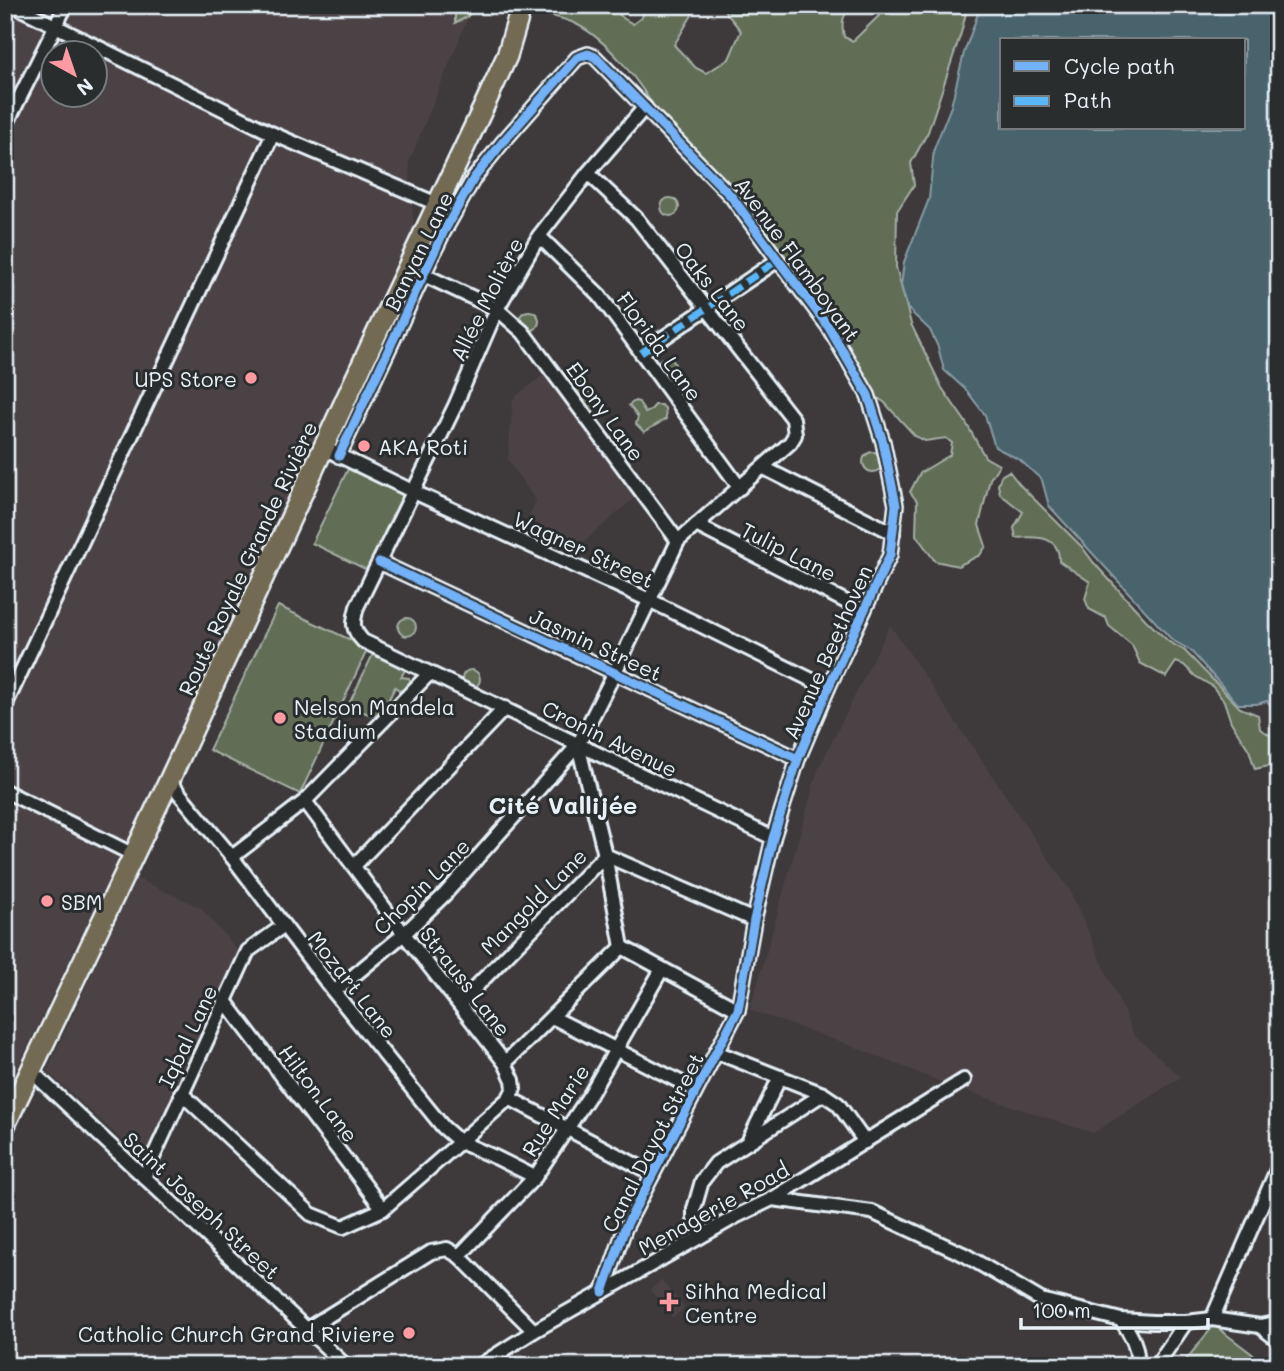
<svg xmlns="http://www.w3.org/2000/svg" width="1284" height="1371" font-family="Mali,sans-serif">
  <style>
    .built { fill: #4c4344; fill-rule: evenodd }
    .green { fill: #626d54; stroke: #a5afa6; stroke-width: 2 }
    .water { fill: #49646d; stroke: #899ca5; stroke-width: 2; fill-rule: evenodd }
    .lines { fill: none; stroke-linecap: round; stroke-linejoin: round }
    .street-casing { stroke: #e8f1f8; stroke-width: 18 }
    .primary-casing { stroke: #e8f1f8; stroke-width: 24 }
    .street { stroke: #2a2d2e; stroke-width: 12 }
    .primary { stroke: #736b52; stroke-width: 19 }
    .quiet { stroke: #59b6f9; stroke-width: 7; stroke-dasharray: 14 7; stroke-linecap: butt }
    .cycleway-casing { stroke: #2a2d2e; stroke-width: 13 }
    .cycleway { stroke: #73b2f8; stroke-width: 9 }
    .poi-dot { fill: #ff9aa2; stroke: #2a2d2e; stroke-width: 2.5 }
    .labels { text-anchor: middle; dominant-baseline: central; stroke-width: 6; stroke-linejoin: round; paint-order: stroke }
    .street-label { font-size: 21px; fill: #e8f1f8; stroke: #2a2d2e }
    .poi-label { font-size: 21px; fill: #e8f1f8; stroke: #2a2d2e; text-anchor: start }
    .quarter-label { font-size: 24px; font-weight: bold; fill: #e8f1f8; stroke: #2a2d2e }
  </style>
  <rect width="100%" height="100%" fill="#3e3a3b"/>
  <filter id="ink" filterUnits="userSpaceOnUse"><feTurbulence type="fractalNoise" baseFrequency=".0143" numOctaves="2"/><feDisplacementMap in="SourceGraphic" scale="14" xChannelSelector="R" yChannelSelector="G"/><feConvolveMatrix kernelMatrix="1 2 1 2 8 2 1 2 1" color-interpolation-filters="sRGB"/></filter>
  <g filter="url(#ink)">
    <!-- built -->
    <g class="built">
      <path d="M5,5H473L409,162L415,244L5,1093ZM52,52H94V94H52Z"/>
      <path d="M546,373L637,496L570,553L522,531L536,501L508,460L513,399Z"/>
      <path d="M890,625L1070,891L1134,1035L1181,1077L1093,1133L951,1086L852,1046L750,1010L818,770Z"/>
      <path d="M136,878L201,908L242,956L188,1071L144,1160L47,1071Z"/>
      <path d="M661,1280L684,1308L673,1317L650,1290Z"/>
    </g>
    <!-- green -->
    <g class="green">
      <path d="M455,5H478L467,17L455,23Z"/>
      <path d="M542,5H610L623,18L633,24L642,17L647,5H692V15L674,45L696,68L706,73L729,59L741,31L720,5H851C842,18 841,22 844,37L853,41L890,5H968L961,33L928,132L911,163L914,185L897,211L896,267L911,324L942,388L965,421L985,457L999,465L990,479L979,525L986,546L980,555L958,566L935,561L916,535L917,501L910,492L920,473L950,455L952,443L946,438L925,441L915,436L884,402L869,393L830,323L658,115C642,84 608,40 576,24C566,19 555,17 544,14Z"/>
      <circle cx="670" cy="207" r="9"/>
      <circle cx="529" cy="321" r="10"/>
      <path d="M665,358L672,359L677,368L675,374L667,379L656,364L661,359Z"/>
      <path d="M573,368L580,369L582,373C580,381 581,390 591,392L595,410L593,412C585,411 583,403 582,398L576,395L571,385L565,380L564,374Z"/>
      <path d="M635,401L639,402L645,413L650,411L655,405H661L665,408L666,419L644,432L636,424L638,417L629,405Z"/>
      <circle cx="873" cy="462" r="10"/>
      <path d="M348,469L403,495L369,571L312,543Z"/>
      <path d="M1009,471L1020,485L1082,547L1094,563L1146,620L1169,642L1184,650L1240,708L1258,715L1260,729L1275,738C1279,749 1280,755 1273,765L1255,769L1249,750L1231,722L1224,701L1212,686L1195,676L1184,665L1176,662L1166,677L1140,663L1132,645L1109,626L1106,618L1089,609L1085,599L1090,582L1059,561C1060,535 1035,536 1016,538L1014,528L1023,512L1000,494L998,485L1001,476Z"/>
      <path d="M278,606L368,648L300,794L209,750Z"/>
      <circle cx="407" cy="627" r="9"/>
      <path d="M373,654L405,670L401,677L409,678L412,685L403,693L395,687L385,707L374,716L348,706Z"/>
      <circle cx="471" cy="679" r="9"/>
      <path d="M1214,1325L1268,1366H1181Z"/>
    </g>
    <!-- water -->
    <path class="water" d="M981,5H1279V716L1267,701L1257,704H1238L1190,650L1172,640L1049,506L1042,480L1020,460L995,447L985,415L966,390L944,370L938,347L930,330L908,309L901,285L904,262L929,199L934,149L951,106L964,53ZM1002,40H1244V128H1002Z"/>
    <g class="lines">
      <!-- street casing -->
      <g class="street-casing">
        <g id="street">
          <path d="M13,5L273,134L437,204"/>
          <path d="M645,107L588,173L539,236L497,309L455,406L357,607C353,623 351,628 363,641L773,838"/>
          <path d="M5,127L66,5"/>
          <path d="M539,236L600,296L740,488"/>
          <path d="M424,275L497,309L523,332L678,541"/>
          <path d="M641,353L778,260"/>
          <path d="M332,452L414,492L649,600L828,688"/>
          <path d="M339,456L443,233L474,178L502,143L577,58L588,54L595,57L731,196L778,260L828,326L868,395L883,442L896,505L890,555L828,688L798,759L773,838L754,920L738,1010L625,1228L603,1292"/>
          <path d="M764,468L893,533"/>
          <path d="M696,525L864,611"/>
          <path d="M379,562L798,759"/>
          <path d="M5,706L273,134"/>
          <path d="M578,745L605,855L622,947"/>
          <path d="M169,781L232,857L334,992L443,1127L460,1142L497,1158L535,1177"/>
          <path d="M5,791L134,855"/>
          <path d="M232,857L305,801L430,673"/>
          <path d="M354,866L505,708"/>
          <path d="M622,947L738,1010"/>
          <path d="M334,992L404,934L445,894L578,745L615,672L678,541L790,443L795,435L793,419L637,219L588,173"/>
          <path d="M225,1001L383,1209"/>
          <path d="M459,1004L605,855L754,920"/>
          <path d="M552,1017L696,1090"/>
          <path d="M716,1052L823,1094L838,1104L865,1142"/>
          <path d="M505,1063L622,947"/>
          <path d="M31,1071L346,1366"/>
          <path d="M181,1093L311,1214L343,1227L383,1209L460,1142L509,1098L514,1088L513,1080L505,1063L404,934L305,801"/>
          <path d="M509,1098L653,1174"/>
          <path d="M748,1142L780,1077"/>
          <path d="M144,1177L248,951L283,926"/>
          <path d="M772,1199L872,1212L965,1255L1041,1300L1121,1320L1153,1322H1186L1212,1319L1260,1326L1279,1322"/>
          <path d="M701,1236L694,1218V1209L702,1181L716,1163L823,1094"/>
          <path d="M459,1256L535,1177L591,1093L662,969"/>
          <path d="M1212,1319L1279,1165"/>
          <path d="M1121,1320C1131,1334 1139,1347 1137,1366"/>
          <path d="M1260,1326L1279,1341"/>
          <path d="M307,1329L431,1252L447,1249L459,1256L534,1331"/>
          <path d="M479,1366L534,1331L737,1216L772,1199L964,1080"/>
          <path d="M1156,1366L1186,1322"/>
        </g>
      </g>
      <!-- primary casing -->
      <g class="primary-casing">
        <path id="primary" d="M5,1125L169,781L372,343L485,104L507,56L519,15L520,5"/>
      </g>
      <!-- street -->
      <use href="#street" class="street"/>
      <!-- primary -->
      <use href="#primary" class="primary"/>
      <!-- quiet -->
      <path class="quiet" d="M641,353L778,260"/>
      <!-- cycleway casing -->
      <g class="cycleway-casing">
        <g id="cycleway">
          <path d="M339,456L443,233L474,178L502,143L577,58L588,54L595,57L731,196L778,260L828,326L868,395L883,442L896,505L890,555L828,688L798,759L773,838L754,920L738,1010L625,1228L603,1292"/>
          <path d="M379,562L798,759"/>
        </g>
      </g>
      <!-- cycleway -->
      <use href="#cycleway" class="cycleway"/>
    </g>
  </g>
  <!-- markers -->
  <g class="poi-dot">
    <circle cx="251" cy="378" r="7"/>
    <circle cx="364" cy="446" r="7"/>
    <circle cx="280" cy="718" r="7"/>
    <circle cx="47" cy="901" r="7"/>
    <path d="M665.5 1291.5h7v7h7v7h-7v7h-7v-7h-7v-7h7z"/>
    <circle cx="409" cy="1333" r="7"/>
  </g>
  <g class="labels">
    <!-- street labels -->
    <g class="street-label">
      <text transform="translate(418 251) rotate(-64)">Banyan Lane</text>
      <text transform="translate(798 259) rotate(54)">Avenue Flamboyant</text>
      <text transform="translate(713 286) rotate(52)">Oaks Lane</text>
      <text transform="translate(486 299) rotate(-63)">Allée Molière</text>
      <text transform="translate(660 346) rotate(54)">Florida Lane</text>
      <text transform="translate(606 411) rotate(54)">Ebony Lane</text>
      <text transform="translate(584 549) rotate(25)">Wagner Street</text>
      <text transform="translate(789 551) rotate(27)">Tulip Lane</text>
      <text transform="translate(247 558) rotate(-65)">Route Royale Grande Rivière</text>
      <text transform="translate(596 644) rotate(25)">Jasmin Street</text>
      <text transform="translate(827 652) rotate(-66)">Avenue Beethoven</text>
      <text transform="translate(610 738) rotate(26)">Cronin Avenue</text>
      <text transform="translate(421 886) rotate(-45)">Chopin Lane</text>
      <text transform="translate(533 901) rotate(-45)">Mangold Lane</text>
      <text transform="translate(466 981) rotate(52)">Strauss Lane</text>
      <text transform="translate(353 984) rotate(52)">Mozart Lane</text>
      <text transform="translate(187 1036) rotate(-65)">Iqbal Lane</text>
      <text transform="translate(319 1093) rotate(53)">Hilton Lane</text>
      <text transform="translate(555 1110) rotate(-57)">Rue Marie</text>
      <text transform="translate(652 1142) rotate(-63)">Canal Dayot Street</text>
      <text transform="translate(202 1205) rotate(43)">Saint Joseph Street</text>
      <text transform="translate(713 1208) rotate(-29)">Menagerie Road</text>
    </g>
    <!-- poi labels -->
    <g class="poi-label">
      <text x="237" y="378" text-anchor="end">UPS Store</text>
      <text x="378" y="446">AKA Roti</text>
      <text x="294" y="706">Nelson Mandela<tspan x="294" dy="24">Stadium</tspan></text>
      <text x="61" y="901">SBM</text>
      <text x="685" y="1290">Sihha Medical<tspan x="685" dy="24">Centre</tspan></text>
      <text x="395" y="1333" text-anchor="end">Catholic Church Grand Riviere</text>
    </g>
    <!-- quarter labels -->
    <g class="quarter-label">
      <text x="563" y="804">Cité Vallijée</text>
    </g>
  </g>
  <!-- margin -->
  <rect width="1284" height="1371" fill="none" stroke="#2a2d2e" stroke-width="28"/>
  <rect x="14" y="14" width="1256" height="1343" fill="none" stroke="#e8f1f8" stroke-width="2.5" filter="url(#ink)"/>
  <!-- legend -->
  <rect x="1000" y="38" width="245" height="91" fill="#2a2d2e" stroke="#767b7f" stroke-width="2"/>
  <rect x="1014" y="61" width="35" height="10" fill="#73b2f8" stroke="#767b7f" stroke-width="2"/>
  <text x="1064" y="74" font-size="21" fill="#e8f1f8">Cycle path</text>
  <rect x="1014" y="96" width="35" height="10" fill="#59b6f9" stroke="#767b7f" stroke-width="2"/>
  <text x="1064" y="108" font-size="21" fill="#e8f1f8">Path</text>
  <!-- north arrow -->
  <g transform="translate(74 74) rotate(140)"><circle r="33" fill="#2a2d2e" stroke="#767b7f" stroke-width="2"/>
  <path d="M0-5L12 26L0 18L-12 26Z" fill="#ff9aa2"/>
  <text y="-10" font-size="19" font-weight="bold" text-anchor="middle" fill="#e8f1f8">N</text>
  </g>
  <!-- scale -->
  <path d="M1021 1318v10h187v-10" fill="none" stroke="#e8f1f8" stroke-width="3.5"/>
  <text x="1032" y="1318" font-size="21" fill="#e8f1f8" stroke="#2a2d2e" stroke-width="5" paint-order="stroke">100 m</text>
</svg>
